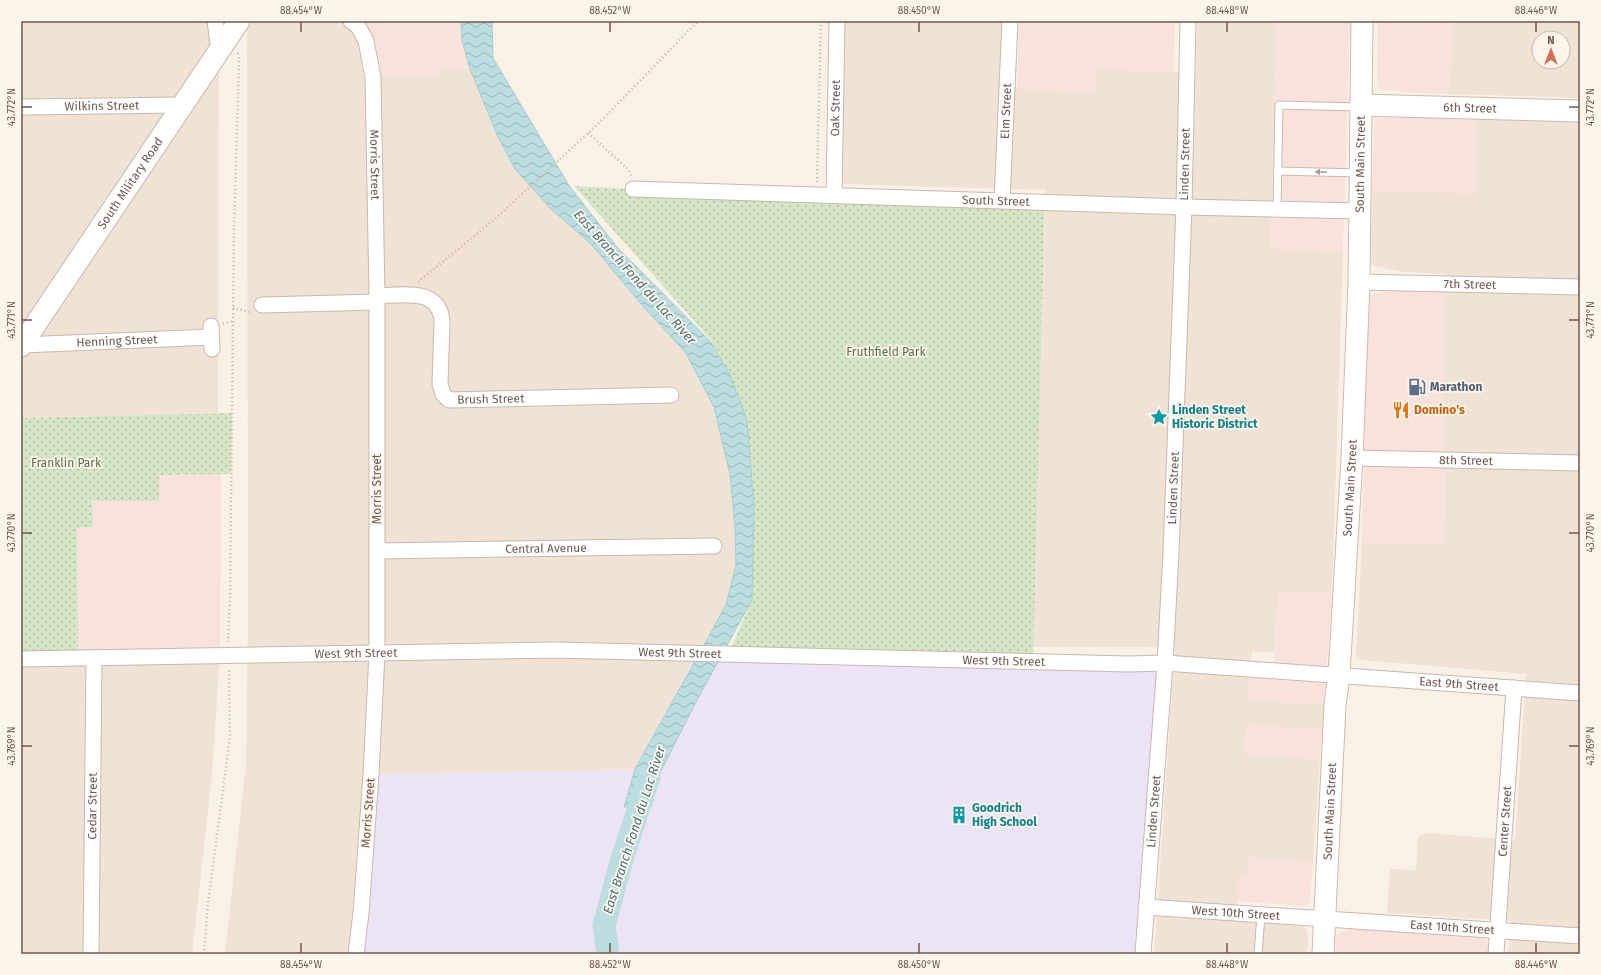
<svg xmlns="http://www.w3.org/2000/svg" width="1601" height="975" font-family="'Fira Sans',sans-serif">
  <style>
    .residential { fill: #f0e2d5; fill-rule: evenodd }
    .commercial { fill: #f9e2db }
    .education { fill: #ede3f6 }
    .park { fill: url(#park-dots) }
    .water { fill: url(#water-waves); stroke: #a4cdd1 }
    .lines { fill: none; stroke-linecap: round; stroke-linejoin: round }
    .river { stroke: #bddee1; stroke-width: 23 }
    .service-casing { stroke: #cab8ad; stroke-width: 9 }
    .minor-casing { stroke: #cab8ad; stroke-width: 17 }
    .secondary-casing { stroke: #cebaae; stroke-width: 23 }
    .path { stroke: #d0b2a4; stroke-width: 2.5; stroke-dasharray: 1 3; stroke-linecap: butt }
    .service { stroke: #fff; stroke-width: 7 }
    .minor { stroke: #fff; stroke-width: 15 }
    .secondary { stroke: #fff; stroke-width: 21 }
    .oneway { fill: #a99b95 }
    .ticks { fill: none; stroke: #70584e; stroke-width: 1.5 }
    .labels { text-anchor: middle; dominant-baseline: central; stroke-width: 3.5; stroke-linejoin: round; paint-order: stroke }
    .street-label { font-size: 12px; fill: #70584e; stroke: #fdf5ec }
    .park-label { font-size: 12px; fill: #577447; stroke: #fdf5ec }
    .service-label { font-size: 12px; font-weight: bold; fill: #4e5e75; stroke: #fdf5ec; text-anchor: start }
    .culture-label { font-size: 12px; font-weight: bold; fill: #0d838f; stroke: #fdf5ec; text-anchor: start }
    .food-label { font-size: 12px; font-weight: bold; fill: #c56008; stroke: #fdf5ec; text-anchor: start }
    .water-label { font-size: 13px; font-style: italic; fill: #47757a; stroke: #fdf5ec }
    .neatline { fill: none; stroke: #70584e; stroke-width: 1.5 }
    .ticks-label { font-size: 10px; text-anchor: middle; fill: #70584e }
  </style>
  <defs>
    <pattern id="park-dots" width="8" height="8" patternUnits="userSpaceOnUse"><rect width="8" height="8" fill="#d5e5c6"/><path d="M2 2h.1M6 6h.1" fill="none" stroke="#b1bca3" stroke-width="1.8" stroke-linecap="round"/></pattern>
    <pattern id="water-waves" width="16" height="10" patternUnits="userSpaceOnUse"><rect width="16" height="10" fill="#bddee1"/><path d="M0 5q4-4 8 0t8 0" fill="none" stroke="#9eb7b9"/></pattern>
  </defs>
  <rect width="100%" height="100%" fill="#faf1e6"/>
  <!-- residential -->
  <g class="residential">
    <path d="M21,21H215L219,51L218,413L21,418Z"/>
    <path d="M247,21H361L438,77V68L470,69L498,138L515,169L551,208L591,244L639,303L686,353L714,407L730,474L735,526L736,565L726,605L697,654L635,770L371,775L356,954H225L246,764L248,611Z"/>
    <path d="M845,21H1002L1000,88L1094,92L1095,69L1196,72L1197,21H1277L1270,249L1343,251L1332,594L1279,592L1274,653L1252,651L1248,699L1324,705L1322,730L1247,725L1244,752L1320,759L1313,863L1250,858L1249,877L1238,876L1237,918L1283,923L1303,926L1307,930L1308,934L1307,954H1154L1175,647H1033L1046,190L842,184L840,181Z"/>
    <path d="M1452,21H1580V98L1449,94ZM1539,38H1563V62H1539Z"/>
    <path d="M1477,117L1580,120V954H1508L1511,921L1387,913L1390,869L1416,870L1418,837L1426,833L1515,840L1526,674L1362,660L1356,655L1362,542L1445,543L1443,291L1446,274L1404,272L1374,266L1371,263L1372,190L1475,194Z"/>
    <path d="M220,656L212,773L192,954H21V659Z"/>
  </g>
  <!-- commercial -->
  <g class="commercial">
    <path d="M361,21H461L462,40L470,69L438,68V77H373Z"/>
    <path d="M1019,21H1175L1173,72L1095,69L1094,92L1017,89Z"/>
    <path d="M1277,21H1350L1343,251L1270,249Z"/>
    <path d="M1378,21H1452L1449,94L1415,93L1380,89L1378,85L1377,74Z"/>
    <path d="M1420,115L1477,117L1476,194L1372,190L1374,130L1376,119L1380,118Z"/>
    <path d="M1395,290L1443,291L1445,543L1362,542L1368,301L1372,294Z"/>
    <path d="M221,474L220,656L78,658L77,528L93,527L92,501H158L159,475Z"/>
    <path d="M1279,592L1332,594L1324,705L1248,699L1250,678L1273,679Z"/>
    <path d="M1247,724L1322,730L1320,759L1244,755Z"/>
    <path d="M1250,858L1313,863L1310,899L1308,904L1303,906L1237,901L1238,876L1249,877Z"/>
    <path d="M1356,928L1479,938L1486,940L1488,945V954H1335L1336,939L1338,933L1345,930Z"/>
  </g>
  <!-- education -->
  <path class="education" d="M697,654L1165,663L1143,954H356L371,775L635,770Z"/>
  <!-- park -->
  <g class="park">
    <path d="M574,186L633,189L1045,202L1033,662L728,655L752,600L754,506L747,420L730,375L711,340Z"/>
    <path d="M232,413L231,474L159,475V501H92L93,527L77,528L78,658L21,659V418Z"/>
  </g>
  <!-- water -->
  <path class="water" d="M461,21H492L493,58L570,187L617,247L711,342L730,375L747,420L754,506L752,600L698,698L660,773L651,807H624L635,769L726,605L736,565L735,527L730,474L714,407L686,353L640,303L591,244L551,209L515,169L498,137L470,69L462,40Z"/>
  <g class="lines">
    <!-- river -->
    <path class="river" d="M608,954L604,926L621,862L649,777"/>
    <!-- service casing -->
    <g class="service-casing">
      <g id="service">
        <path d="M1277,171L1359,173"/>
        <path d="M1277,209L1279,105L1358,107"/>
        <path d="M1258,954L1261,915"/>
      </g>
    </g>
    <!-- minor casing -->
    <g class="minor-casing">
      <g id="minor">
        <path d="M215,21L219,51"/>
        <path id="s1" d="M351,21L358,26L366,41L373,77L377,296V653L371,775L361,913L356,954"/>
        <path id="s2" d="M21,107L182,105"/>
        <path id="s3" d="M633,189L1184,207L1359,211"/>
        <path id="s4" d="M834,195L837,21"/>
        <path id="s5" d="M1002,201L1010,21"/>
        <path id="s6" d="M1359,282L1580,287"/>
        <path id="s7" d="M377,296C402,295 440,287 442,322L440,384L443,394L449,400L671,395"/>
        <path d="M262,305L377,302"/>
        <path d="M211,326L212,349"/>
        <path id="s8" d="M22,345L211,337"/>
        <path id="s9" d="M1352,458L1580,463"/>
        <path id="s10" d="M377,551L714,546"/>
        <path id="s11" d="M21,659L555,650L1128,664L1165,663L1580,693"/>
        <path id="s12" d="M1146,907L1580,936"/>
        <path id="s13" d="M91,954L94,658"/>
        <path id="s14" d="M1143,954L1165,663L1171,553L1184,207L1188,21"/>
        <path id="s15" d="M1496,954L1514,688"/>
      </g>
    </g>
    <!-- secondary casing -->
    <g class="secondary-casing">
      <g id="secondary">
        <path id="s16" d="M1360,105L1580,111"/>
        <path id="s17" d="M21,346L239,21"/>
        <path id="s18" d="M1323,954L1335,705L1339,675L1352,458L1359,282L1362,21"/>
      </g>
    </g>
    <!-- path -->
    <g class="path">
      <path d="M588,133L629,170L632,177"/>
      <path d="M817,182L821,21"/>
      <path d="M418,282L496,218L597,125L698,21"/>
      <path d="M233,308L250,312"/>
      <path d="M223,324L233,321"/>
      <path d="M228,642L230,594L234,230L239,61L238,53"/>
      <path d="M204,954L208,903L230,737L229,669"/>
    </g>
    <!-- service -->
    <use href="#service" class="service"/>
    <!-- minor -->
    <use href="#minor" class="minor"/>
    <!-- secondary -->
    <use href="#secondary" class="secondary"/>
  </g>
  <!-- one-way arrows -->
  <defs><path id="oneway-solid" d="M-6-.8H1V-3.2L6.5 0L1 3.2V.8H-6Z"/></defs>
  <use class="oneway" href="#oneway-solid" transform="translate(1321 172) rotate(-178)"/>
  <!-- ticks -->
  <path class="ticks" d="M301,22V32M610,22V32M919,22V32M1227,22V32M1536,22V32M22,107H32M1569,107H1579M22,320H32M1569,320H1579M22,533H32M1569,533H1579M22,746H32M1569,746H1579M301,943V953M610,943V953M919,943V953M1227,943V953M1536,943V953"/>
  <!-- icons -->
  <defs>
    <g id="fuel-bare" transform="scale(1.38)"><path d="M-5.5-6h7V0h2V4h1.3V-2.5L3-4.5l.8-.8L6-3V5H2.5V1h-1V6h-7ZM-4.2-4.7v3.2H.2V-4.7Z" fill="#5c6f8a" stroke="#fdf5ec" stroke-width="2.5" paint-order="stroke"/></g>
    <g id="restaurant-bare" transform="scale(1.38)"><path d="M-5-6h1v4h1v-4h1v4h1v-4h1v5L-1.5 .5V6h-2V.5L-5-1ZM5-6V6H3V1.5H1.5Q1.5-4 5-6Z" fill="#e8710a" stroke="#fdf5ec" stroke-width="2.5" paint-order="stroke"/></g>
    <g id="sight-bare" transform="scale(1.38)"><path d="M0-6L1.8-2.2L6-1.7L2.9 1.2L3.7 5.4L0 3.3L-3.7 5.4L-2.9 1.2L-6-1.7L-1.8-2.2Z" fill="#0f9aa8" stroke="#fdf5ec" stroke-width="2.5" paint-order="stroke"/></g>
    <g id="building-bare" transform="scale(1.38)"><path d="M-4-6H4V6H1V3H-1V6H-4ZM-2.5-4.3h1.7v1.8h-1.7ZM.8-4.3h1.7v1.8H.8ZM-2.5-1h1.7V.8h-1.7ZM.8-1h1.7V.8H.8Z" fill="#0f9aa8" stroke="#fdf5ec" stroke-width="2.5" paint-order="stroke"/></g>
  </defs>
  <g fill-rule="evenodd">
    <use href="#fuel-bare" x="1417" y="387"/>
    <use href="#restaurant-bare" x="1401" y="410"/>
    <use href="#sight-bare" x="1159" y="417"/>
    <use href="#building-bare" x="959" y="815"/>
  </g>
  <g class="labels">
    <!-- street labels -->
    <g class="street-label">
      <text stroke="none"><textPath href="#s2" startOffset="81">Wilkins Street</textPath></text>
      <text stroke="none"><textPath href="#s4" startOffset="87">Oak Street</textPath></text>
      <text stroke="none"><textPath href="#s16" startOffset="110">6th Street</textPath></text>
      <text stroke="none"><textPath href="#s5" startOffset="90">Elm Street</textPath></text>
      <text stroke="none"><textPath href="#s14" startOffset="791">Linden Street</textPath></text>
      <text stroke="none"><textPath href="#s18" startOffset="791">South Main Street</textPath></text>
      <text stroke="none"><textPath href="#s1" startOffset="150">Morris Street</textPath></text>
      <text stroke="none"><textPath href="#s17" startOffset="196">South Military Road</textPath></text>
      <text stroke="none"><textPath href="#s3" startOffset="363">South Street</textPath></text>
      <text stroke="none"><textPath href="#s6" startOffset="111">7th Street</textPath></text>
      <text stroke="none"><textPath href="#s8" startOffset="95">Henning Street</textPath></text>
      <text stroke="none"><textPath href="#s7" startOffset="203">Brush Street</textPath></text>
      <text stroke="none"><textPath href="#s9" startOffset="114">8th Street</textPath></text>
      <text stroke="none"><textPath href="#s14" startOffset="467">Linden Street</textPath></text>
      <text stroke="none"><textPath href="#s18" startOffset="467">South Main Street</textPath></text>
      <text transform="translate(377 489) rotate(-90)">Morris Street</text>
      <text stroke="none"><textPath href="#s10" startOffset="169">Central Avenue</textPath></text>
      <text stroke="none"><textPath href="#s11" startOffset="335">West 9th Street</textPath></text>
      <text stroke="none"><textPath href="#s11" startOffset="659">West 9th Street</textPath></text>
      <text stroke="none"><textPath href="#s11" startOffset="983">West 9th Street</textPath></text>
      <text stroke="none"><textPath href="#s11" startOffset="1439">East 9th Street</textPath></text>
      <text stroke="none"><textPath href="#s13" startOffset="148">Cedar Street</textPath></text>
      <text stroke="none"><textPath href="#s14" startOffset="143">Linden Street</textPath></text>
      <text stroke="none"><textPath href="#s18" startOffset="143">South Main Street</textPath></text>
      <text transform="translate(368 813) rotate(-86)">Morris Street</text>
      <text stroke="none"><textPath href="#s15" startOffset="133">Center Street</textPath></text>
      <text stroke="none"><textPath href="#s12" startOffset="90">West 10th Street</textPath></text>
      <text stroke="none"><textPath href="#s12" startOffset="307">East 10th Street</textPath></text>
    </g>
    <!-- park labels -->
    <g class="park-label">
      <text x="886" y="352">Fruthfield Park</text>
      <text x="66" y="463">Franklin Park</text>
    </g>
    <!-- service labels -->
    <g class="service-label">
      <text x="1430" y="387">Marathon</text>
    </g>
    <!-- culture labels -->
    <g class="culture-label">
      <text x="1172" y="410">Linden Street<tspan x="1172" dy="14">Historic District</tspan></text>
      <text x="972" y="808">Goodrich<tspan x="972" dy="14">High School</tspan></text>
    </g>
    <!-- food labels -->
    <g class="food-label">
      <text x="1414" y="410">Domino's</text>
    </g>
    <!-- water labels -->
    <g class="water-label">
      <text transform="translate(635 277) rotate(48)">East Branch Fond du Lac River</text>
      <text transform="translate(634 830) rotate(-72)">East Branch Fond du Lac River</text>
    </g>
  </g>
  <!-- border -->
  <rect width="1601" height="975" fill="none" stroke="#fdf5ec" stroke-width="44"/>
  <!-- north arrow -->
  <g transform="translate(1551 50)"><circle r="19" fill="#fdf5ec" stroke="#c5b6ad"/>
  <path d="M0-3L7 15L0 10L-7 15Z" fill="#d66c59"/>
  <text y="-6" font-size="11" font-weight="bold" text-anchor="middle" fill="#70584e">N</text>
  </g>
  <rect x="22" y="22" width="1557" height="931" class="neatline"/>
  <g class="ticks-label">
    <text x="301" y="14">88.454°W</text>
    <text x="610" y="14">88.452°W</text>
    <text x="919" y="14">88.450°W</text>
    <text x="1227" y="14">88.448°W</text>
    <text x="1536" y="14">88.446°W</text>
    <text transform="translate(11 107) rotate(-90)" y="4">43.772°N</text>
    <text transform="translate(1590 107) rotate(-90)" y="4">43.772°N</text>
    <text transform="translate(11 320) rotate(-90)" y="4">43.771°N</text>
    <text transform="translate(1590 320) rotate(-90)" y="4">43.771°N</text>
    <text transform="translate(11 533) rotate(-90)" y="4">43.770°N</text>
    <text transform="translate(1590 533) rotate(-90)" y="4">43.770°N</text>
    <text transform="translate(11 746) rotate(-90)" y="4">43.769°N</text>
    <text transform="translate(1590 746) rotate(-90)" y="4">43.769°N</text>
    <text x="301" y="968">88.454°W</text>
    <text x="610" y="968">88.452°W</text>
    <text x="919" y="968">88.450°W</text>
    <text x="1227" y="968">88.448°W</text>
    <text x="1536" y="968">88.446°W</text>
  </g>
</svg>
